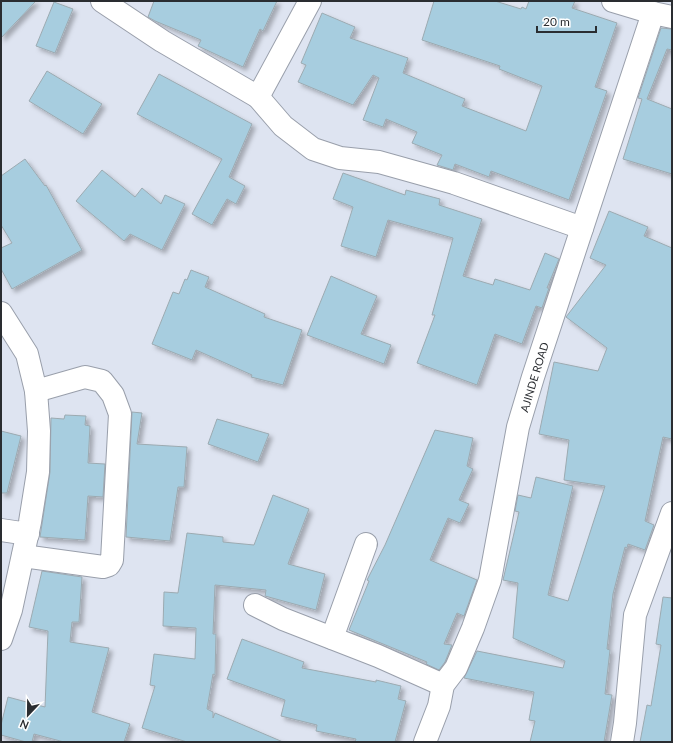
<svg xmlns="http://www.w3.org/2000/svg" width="673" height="743" font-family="Lato,sans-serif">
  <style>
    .building { fill: #a7cddf; stroke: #9caab1; filter: url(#shadow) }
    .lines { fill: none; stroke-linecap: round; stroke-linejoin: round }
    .minor-casing { stroke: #999fab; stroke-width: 24 }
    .minor { stroke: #fff; stroke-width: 22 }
    .labels { text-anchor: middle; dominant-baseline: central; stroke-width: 3.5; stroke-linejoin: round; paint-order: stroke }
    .street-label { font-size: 11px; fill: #2a2d31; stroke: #fff }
  </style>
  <defs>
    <filter id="shadow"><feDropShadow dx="3.5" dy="3.5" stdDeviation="2" flood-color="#0004"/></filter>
  </defs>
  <rect width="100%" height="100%" fill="#dee4f1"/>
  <!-- building -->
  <g class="building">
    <path d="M1,1H36L1,38Z"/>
    <path d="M154,1H277L263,31L260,29L243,67L198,46L201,40L155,21L148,17Z"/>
    <path d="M434,1H495L521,9L522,7L526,9L529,1H575L572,8L617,23L595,87L607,91L569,200L491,171L489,177L455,164L453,170L437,165L442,155L412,143L417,132L386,119L383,127L363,120L379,78L373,75L353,105L298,82L306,65L301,63L322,13L355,27L350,38L408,58L403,73L465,99L462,106L526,131L542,86L499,69L500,66L422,40Z"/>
    <path d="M54,2L73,9L55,53L36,46Z"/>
    <path d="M661,28L672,29V50L667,49L647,99L672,109V174L623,159L642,99L638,98Z"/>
    <path d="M47,71L102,104L83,134L29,101Z"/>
    <path d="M159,74L252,124L229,177L245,186L236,204L227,199L212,225L192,214L222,159L137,114Z"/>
    <path d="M25,159L45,186L46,185L82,250L12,289L1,269V248L12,243L1,225V176Z"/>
    <path d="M102,170L135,197L142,188L161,204L165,195L185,204L162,250L130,234L124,241L76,201Z"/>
    <path d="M343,173L405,195L406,190L440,199L439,205L482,219L463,276L493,285L495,279L530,290L545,253L559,259L547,288H549L542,308L536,306L522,344L495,334L477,385L417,363L435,315H432L453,238L388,220L376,257L341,246L353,207L333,199Z"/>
    <path d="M609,211L648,227L644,236L672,248V439L663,437L645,521L654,525L645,550L628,544L627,548L625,547L613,594L607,649L610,650L605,694L612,695L604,742H530L535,721L529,720L534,692L464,678L477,651L563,668L565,661L513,638L518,583L503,580L519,512L515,511L518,495L531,498L536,477L573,486L548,595L568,601L605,486L564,480L569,440L539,434L554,362L598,371L607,348L566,317L606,265L590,258Z"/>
    <path d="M191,270L209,277L205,287L265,314L264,317L302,330L283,385L251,377L252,375L196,350L192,360L152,344L173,292L179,294L185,279L187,280Z"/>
    <path d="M331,276L377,296L361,334L391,345L384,364L307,335Z"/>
    <path d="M132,412L142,413L137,444L187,447L184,487H178L170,541L126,537Z"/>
    <path d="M65,415L86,416L85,425L90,426L88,463L105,464L103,497L88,496L85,540L40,537L50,472L51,418L64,419Z"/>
    <path d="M217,419L269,434L258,462L208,444Z"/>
    <path d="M435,430L473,438L467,466L473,469L459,500L469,504L460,523L448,518L430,560L477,580L464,616L457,613L444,644L452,645L445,662L439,670L426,664L427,662L349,630L369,581L367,580L385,545Z"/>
    <path d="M1,431L21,436L7,493H1Z"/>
    <path d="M273,495L309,509L288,564L325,574L316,610L265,596L266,590L215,585L213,634H216L215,675L213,674L207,709L213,712V718L215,713L283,742H187L142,728L155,686L150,685L154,654L195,659L196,628L163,626L164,592L178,593L187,533L223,537V542L254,545Z"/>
    <path d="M42,571L82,577L79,622H72L70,642L109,648L92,712L130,724L124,742H64L34,734L32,742H26L1,735V725L8,697L45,707L48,631L29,627Z"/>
    <path d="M663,597L672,598V742H640L647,705L651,706L661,645L656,644Z"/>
    <path d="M242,639L304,662L302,668L376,682V680L401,686L398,699L406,701L395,742H355L356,739L316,731L317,725L281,716L285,700L227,679Z"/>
  </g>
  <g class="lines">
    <!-- minor casing -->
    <g class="minor-casing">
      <g id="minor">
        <path d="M102,1L162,41L258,97L283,126L313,149L340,158L379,162L454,183L582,228"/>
        <path d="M613,1L653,13L672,17"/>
        <path d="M258,97L310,1"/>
        <path d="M1,313L27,354L36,391L39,431L38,472L30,522L11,610L1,639"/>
        <path d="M1,530L28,534"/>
        <path d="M23,556L103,567L109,565L112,560L120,414L113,395L102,381L85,377L36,391"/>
        <path d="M255,605L283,619L378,656L443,685"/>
        <path d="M332,638L366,544"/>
        <path d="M425,742L439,706L443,685L456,668L473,628L490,580L518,427L533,377L653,13"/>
        <path d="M622,742L625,723L635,615L672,513"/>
      </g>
    </g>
    <!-- minor -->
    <use href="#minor" class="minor"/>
  </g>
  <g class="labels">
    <!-- street labels -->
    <g class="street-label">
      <text transform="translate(534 377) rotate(-73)">AJINDE ROAD</text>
    </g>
  </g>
  <!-- border -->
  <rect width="673" height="743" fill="none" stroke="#2a2d31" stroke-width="4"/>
  <!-- north arrow -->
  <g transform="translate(28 715) rotate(202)" stroke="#ffffff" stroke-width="3" paint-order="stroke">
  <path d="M0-3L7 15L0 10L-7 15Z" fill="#2a2d31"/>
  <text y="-6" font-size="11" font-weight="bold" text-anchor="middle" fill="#2a2d31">N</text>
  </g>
  <!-- scale -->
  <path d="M537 26v6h59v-6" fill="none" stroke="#2a2d31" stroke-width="2"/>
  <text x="543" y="26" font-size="12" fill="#2a2d31" stroke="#ffffff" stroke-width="3" paint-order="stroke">20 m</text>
</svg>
